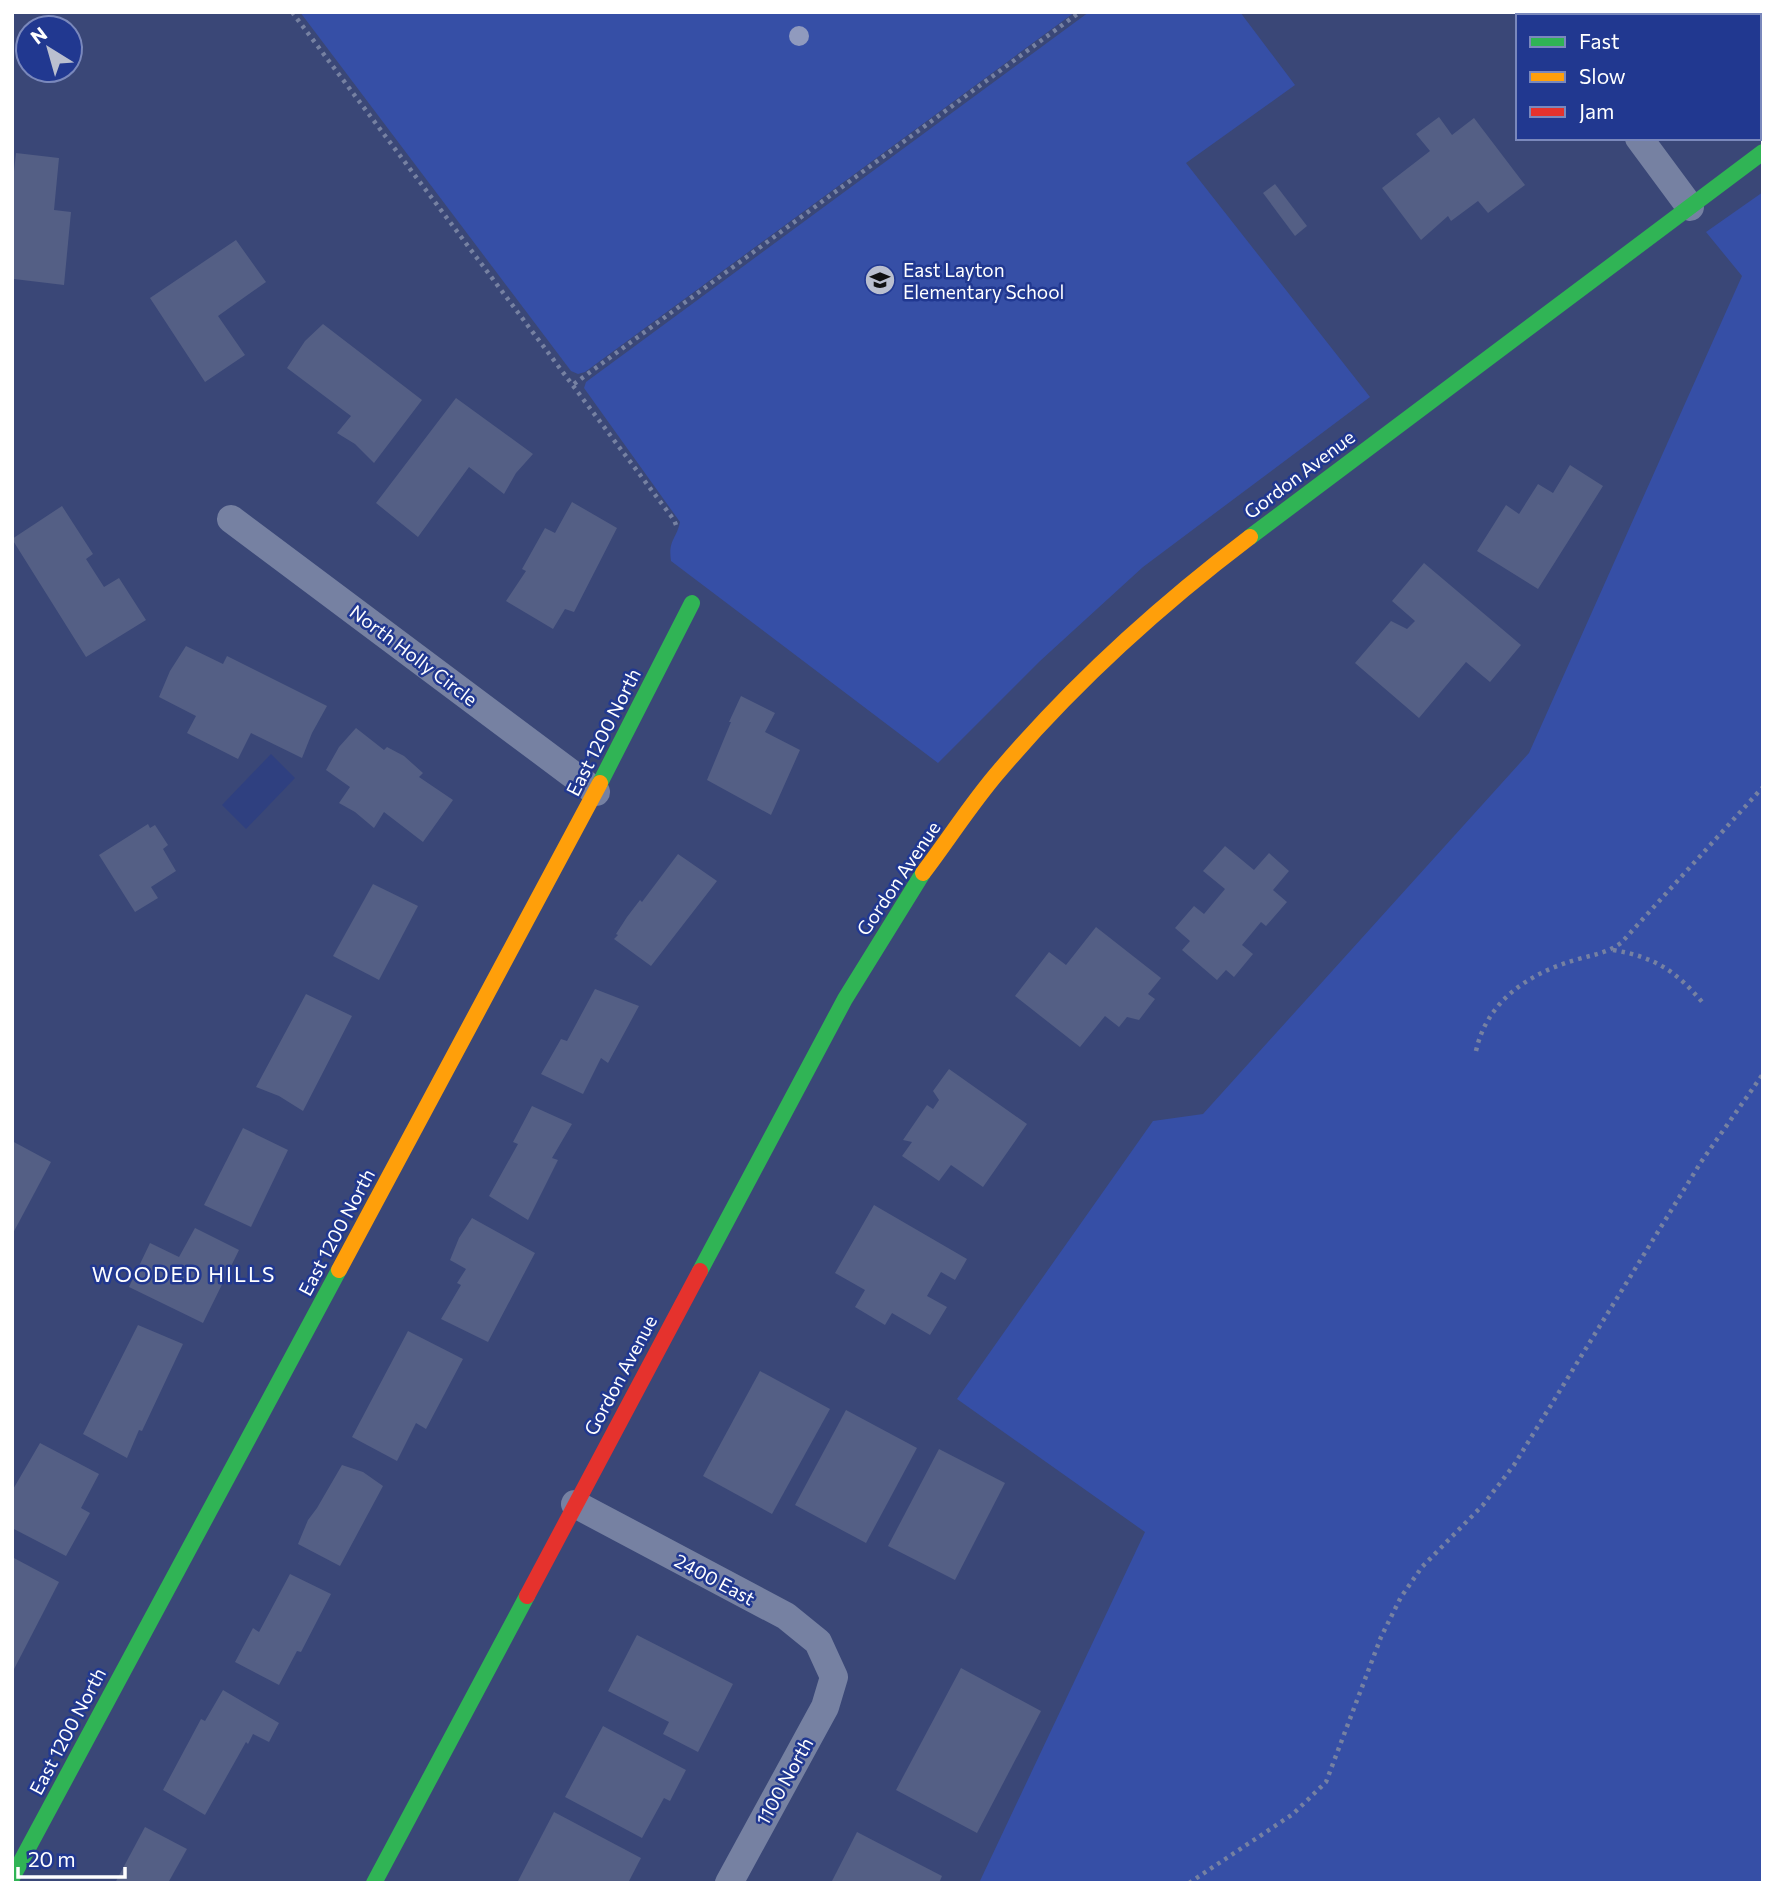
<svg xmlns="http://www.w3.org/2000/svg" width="1775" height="1895" font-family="Commissioner,sans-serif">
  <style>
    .green { fill: #364fa6 }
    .water { fill: #2f4080 }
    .building { fill: #545f85 }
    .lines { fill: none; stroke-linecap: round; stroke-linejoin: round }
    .path { stroke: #7681a2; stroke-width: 4.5; stroke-dasharray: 3.5 5; stroke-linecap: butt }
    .street { stroke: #7681a2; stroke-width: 28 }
    .fast { stroke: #30b455; stroke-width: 16 }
    .slow { stroke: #ff9f0a; stroke-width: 16 }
    .jam { stroke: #e5322d; stroke-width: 16 }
    .tree { fill: #909abe }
    .labels { text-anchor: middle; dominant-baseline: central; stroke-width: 5; stroke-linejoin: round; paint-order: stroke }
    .poi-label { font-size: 19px; fill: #fff; stroke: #213890; text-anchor: start }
    .street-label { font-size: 19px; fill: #fff; stroke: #213890 }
    .neighbourhood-label { font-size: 21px; letter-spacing: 2px; fill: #fff; stroke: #213890 }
  </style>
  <rect width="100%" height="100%" fill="#3a4777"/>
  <!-- green -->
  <g class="green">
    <path d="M300,12H1075L585,372L578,374L571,371Z"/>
    <path d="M1089,12H1240L1295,85L1186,163L1370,397L1143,567L1040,661L938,763L671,561C668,540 676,540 680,522L584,388L586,382Z"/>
    <path d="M1763,192V1883H979L1145,1532L957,1399L1153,1121L1203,1114L1529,753L1742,276L1706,232Z"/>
  </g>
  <!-- water -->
  <path class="water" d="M271,754L295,778L246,829L222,805Z"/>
  <!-- building -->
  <g class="building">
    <path d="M1642,12H1758L1763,19V33L1759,36V16H1644Z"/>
    <path d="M1439,117L1452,135L1474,118L1525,185L1488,213L1478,201L1451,221L1448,216L1421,240L1382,188L1430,151L1416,134Z"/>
    <path d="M16,153L59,158L54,210L71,212L64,285L14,279L12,189Z"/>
    <path d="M1275,184L1307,226L1295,236L1263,193Z"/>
    <path d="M236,240L266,282L218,316L245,355L205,382L150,298Z"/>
    <path d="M323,324L422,400L374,463L355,444L337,433L351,416L287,368L305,341Z"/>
    <path d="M456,398L533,454L516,473L504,494L469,467L418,537L376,503Z"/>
    <path d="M1570,465L1603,486L1538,589L1477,551L1506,505L1519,514L1538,484L1553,493Z"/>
    <path d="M572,502L617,528L574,612L565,609L553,629L506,601L526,571L522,569L545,528L555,533Z"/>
    <path d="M62,506L93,554L86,559L104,587L119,578L146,620L86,657L12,539Z"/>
    <path d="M1424,563L1521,645L1490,682L1466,662L1419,718L1355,663L1391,621L1407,629L1415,621L1392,601Z"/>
    <path d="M186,646L223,664L227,656L327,706L312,733L302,758L251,733L238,759L187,733L196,716L159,697L170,671Z"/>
    <path d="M741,696L775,713L765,732L800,750L771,815L707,780L731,722H729Z"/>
    <path d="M356,728L384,750L387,747L404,756L423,773L419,777L453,800L423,842L384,812L374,828L355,812L339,803L350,787L326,770L339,747Z"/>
    <path d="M148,824L150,828L155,825L168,845L163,849L176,871L151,887L158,898L135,912L99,855Z"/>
    <path d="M1225,846L1254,870L1269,853L1289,871L1273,890L1287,902L1266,926L1261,922L1242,945L1253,954L1234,977L1226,970L1217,980L1182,950L1190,941L1175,928L1194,906L1204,914L1225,889L1203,871Z"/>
    <path d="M678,854L717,881L651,966L614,939L618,935L616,934L627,917L640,900L642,902Z"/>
    <path d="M373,884L418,906L379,980L333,956Z"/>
    <path d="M1096,927L1161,978L1148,994L1155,999L1139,1020L1127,1017L1119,1027L1105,1016L1080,1047L1015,996L1049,952L1066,965Z"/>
    <path d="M595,989L639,1006L608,1063L601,1058L583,1094L541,1074L561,1039L567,1041Z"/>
    <path d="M306,994L352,1016L303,1111L279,1096L256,1087Z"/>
    <path d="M949,1069L1027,1124L983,1187L951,1165L939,1181L902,1156L912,1142L903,1140L927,1105L933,1109L939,1100L933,1091Z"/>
    <path d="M532,1106L572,1124L552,1158L558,1160L528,1220L489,1196L518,1144L513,1142Z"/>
    <path d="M243,1128L288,1150L251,1227L204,1205Z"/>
    <path d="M12,1141L51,1162L12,1235Z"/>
    <path d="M874,1205L967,1259L955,1280L941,1272L927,1296L947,1307L930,1335L892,1313L885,1325L855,1307L865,1290L835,1273Z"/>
    <path d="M472,1218L535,1253L488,1342L441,1319L461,1285L457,1283L466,1269L450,1260L459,1238Z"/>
    <path d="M195,1228L239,1250L203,1323L129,1287L150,1243L179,1257Z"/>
    <path d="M138,1325L183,1344L142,1431L139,1430L127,1458L83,1434Z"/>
    <path d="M408,1331L463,1359L426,1429L416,1423L397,1461L352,1437Z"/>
    <path d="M760,1371L830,1409L772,1514L703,1476Z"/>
    <path d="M846,1410L917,1448L866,1543L795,1505Z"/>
    <path d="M40,1443L99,1474L81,1508L90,1513L66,1556L12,1528V1491Z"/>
    <path d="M939,1449L1005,1483L955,1580L888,1546Z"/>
    <path d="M342,1465L363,1472L383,1486L340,1566L298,1544L308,1520L317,1508Z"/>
    <path d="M12,1557L59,1582L12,1673Z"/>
    <path d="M290,1574L331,1594L301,1652L297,1651L279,1685L235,1662L253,1628L259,1632Z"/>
    <path d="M637,1635L733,1684L698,1752L663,1734L669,1722L608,1691Z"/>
    <path d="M961,1668L1041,1711L977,1833L896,1790Z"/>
    <path d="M223,1690L279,1723L269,1742L253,1734L248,1744L246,1742L205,1815L163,1790L201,1719L205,1721Z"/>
    <path d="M603,1726L686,1770L670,1801L664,1798L642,1838L565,1797Z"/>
    <path d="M554,1812L641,1858L628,1883H517Z"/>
    <path d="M145,1827L187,1849L168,1883H115Z"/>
    <path d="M857,1832L942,1876L939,1883H831Z"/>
  </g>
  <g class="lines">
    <!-- path -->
    <g class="path">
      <path d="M292,12L674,520L676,525"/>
      <path d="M574,384L1080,12"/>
      <path d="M1613,950C1655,957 1676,971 1703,1003"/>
      <path d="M1476,1051C1487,1001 1528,974 1575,960C1592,955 1607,953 1621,943L1763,787"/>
      <path d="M1189,1883L1293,1814L1326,1782L1381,1637L1401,1597L1422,1567L1483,1505L1514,1465L1701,1162L1763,1074"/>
    </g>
    <!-- street -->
    <g class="street">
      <path d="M1545,12L1548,16"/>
      <path d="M1639,138L1690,207"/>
      <path d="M231,519L596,792"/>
      <path d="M575,1504L786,1616L818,1642L834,1677L825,1707L729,1883"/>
    </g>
    <!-- fast -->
    <g class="fast">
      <path d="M1250,537L1763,152"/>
      <path d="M600,783L692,603"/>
      <path d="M700,1271L845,999L923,873"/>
      <path d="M12,1878L339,1270"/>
      <path d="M374,1883L527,1596"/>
    </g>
    <!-- slow -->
    <g class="slow">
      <path d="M923,873C949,839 972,802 1000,770C1074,683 1159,606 1250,537"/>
      <path d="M339,1270L600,783"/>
    </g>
    <!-- jam -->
    <path class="jam" d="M527,1596L700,1271"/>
  </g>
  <!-- trees -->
  <circle class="tree" cx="799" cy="36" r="10"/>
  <!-- icons -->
  <defs>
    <g id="school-disc" transform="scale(1.575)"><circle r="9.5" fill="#babfcf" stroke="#213890"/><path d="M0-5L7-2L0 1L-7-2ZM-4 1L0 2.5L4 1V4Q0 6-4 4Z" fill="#111"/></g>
  </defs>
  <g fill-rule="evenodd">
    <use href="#school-disc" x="880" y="280"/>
  </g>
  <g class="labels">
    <!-- poi labels -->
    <g class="poi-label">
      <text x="903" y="269">East Layton<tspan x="903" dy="22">Elementary School</tspan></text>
    </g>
    <!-- street labels -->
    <g class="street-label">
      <text transform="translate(1299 474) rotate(-37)">Gordon Avenue</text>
      <text transform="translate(414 655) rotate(37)">North Holly Circle</text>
      <text transform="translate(603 732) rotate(-63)">East 1200 North</text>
      <text transform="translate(898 878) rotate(-56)">Gordon Avenue</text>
      <text transform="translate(336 1232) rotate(-62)">East 1200 North</text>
      <text transform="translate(620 1375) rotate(-62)">Gordon Avenue</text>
      <text transform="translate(715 1579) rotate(28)">2400 East</text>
      <text transform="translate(67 1731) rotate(-62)">East 1200 North</text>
      <text transform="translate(784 1781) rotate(-61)">1100 North</text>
    </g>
    <!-- neighbourhood labels -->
    <g class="neighbourhood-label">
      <text x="184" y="1273">WOODED HILLS</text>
    </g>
  </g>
  <!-- border -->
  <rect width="1775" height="1895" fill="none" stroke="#ffffff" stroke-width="28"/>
  <!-- legend -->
  <rect x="1516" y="14" width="245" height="126" fill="#213890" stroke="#7a88bc" stroke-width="2"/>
  <rect x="1530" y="37" width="35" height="10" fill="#30b455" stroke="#7a88bc" stroke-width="2"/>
  <text x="1579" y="49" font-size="21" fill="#ffffff">Fast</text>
  <rect x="1530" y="72" width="35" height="10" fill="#ff9f0a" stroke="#7a88bc" stroke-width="2"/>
  <text x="1579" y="84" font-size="21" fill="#ffffff">Slow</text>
  <rect x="1530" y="107" width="35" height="10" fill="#e5322d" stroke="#7a88bc" stroke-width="2"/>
  <text x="1579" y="119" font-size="21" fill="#ffffff">Jam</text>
  <!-- north arrow -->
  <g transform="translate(49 49) rotate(323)"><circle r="33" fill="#213890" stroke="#7a88bc" stroke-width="2"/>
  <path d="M0-5L12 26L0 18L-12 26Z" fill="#babfcf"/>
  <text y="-10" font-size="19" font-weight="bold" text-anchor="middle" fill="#ffffff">N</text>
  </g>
  <!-- scale -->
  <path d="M18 1867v10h107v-10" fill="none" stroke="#ffffff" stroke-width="3.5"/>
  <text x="28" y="1867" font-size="21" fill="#ffffff" stroke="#213890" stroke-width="5" paint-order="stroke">20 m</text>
</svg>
